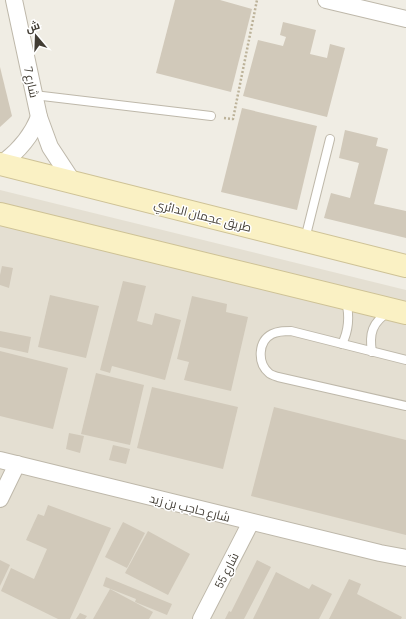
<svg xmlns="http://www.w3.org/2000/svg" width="406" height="619" font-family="Barlow,Cairo,sans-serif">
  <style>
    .residential { fill: #e4dfd2 }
    .building { fill: #d1c9ba }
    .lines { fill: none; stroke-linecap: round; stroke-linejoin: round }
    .service-casing { stroke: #beb8aa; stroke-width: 10 }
    .minor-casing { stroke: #beb8aa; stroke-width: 18 }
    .secondary-casing { stroke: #cec296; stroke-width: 24 }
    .path { stroke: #bcb299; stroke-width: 2.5; stroke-dasharray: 2 2; stroke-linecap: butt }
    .service { stroke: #fff; stroke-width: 8 }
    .minor { stroke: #fff; stroke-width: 16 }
    .secondary { stroke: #faf1c4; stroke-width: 22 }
    .labels { text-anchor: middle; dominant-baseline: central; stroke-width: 3; stroke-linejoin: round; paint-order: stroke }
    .street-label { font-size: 12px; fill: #423d34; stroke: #fff }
  </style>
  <rect width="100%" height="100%" fill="#f0ede4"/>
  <!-- residential -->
  <path class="residential" d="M0,190L406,290V619H0Z"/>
  <!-- building -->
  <g class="building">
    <path d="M175,0H220L252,9L231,92L156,73Z"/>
    <path d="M283,22L316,30L310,54L327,58L330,44L345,48L327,117L243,96L258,40L283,46L286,37L280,35Z"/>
    <path d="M0,67L12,116L0,127Z"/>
    <path d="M242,108L317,126L297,210L221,192Z"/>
    <path d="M345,130L378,138L376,146L388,149L374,204L406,211V238L324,218L331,193L350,198L359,163L339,158Z"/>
    <path d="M2,266L13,268L9,288L0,285V275Z"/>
    <path d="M123,281L146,286L137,321L152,325L155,313L181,320L165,380L112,366L110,373L100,370Z"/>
    <path d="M50,295L99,306L86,358L38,347Z"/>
    <path d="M192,296L227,304L226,312L248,317L231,391L184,380L189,362L177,359Z"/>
    <path d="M0,331L31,337L28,353L0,347Z"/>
    <path d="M0,351L68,368L53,429L0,416Z"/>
    <path d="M96,373L144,385L130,445L81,434Z"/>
    <path d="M152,387L238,407L223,469L137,448Z"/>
    <path d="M274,407L406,440V535L251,496Z"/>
    <path d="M69,433L84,436L80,453L66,449Z"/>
    <path d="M113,445L130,449L126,464L109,460Z"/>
    <path d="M48,505L111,528L70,619H58L1,591L11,568L34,579L47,549L26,540L38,514L44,516Z"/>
    <path d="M123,522L145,533L127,568L105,557Z"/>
    <path d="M148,531L190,554L168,595L125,573Z"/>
    <path d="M0,560L10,565L0,586Z"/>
    <path d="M257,560L271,567L244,619H225L229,611L231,612Z"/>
    <path d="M276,572L309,589L312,584L332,594L319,619H253Z"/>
    <path d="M106,577L172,604L167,615L135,602L136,599L103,586Z"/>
    <path d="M349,579L361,584L357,594L402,617L401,619H329Z"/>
    <path d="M110,589L153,612L149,619H93Z"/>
    <path d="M80,613L87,616L85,619H76Z"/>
  </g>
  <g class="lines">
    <!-- service casing -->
    <g class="service-casing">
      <g id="service">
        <path d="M34,95L211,116"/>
        <path d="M305,239L330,139"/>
        <path d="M342,344C349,330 350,317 346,301"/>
        <path d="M372,352C369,334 372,322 389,312"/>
        <path d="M406,360L291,331C283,331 278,331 272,334C258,341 257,363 269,373C271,375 275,376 278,377L406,406"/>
      </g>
    </g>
    <!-- minor casing -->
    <g class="minor-casing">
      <g id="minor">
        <path d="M14,0L39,117L50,147L73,182"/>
        <path d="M326,0L406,19"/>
        <path d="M1,164C19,151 31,137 39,117"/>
        <path d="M0,460L380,553L406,558"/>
        <path d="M0,499L17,464"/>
        <path d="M201,619L251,522"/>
      </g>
    </g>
    <!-- secondary casing -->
    <g class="secondary-casing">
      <g id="secondary">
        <path d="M0,164L406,266"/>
        <path d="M0,214L406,313"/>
      </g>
    </g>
    <!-- path -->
    <path class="path" d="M224,118L233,119L257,0"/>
    <!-- service -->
    <use href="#service" class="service"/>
    <!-- minor -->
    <use href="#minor" class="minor"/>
    <!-- secondary -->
    <use href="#secondary" class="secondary"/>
  </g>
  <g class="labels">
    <!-- street labels -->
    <g class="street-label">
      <text transform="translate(32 82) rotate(78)">شارع 7</text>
      <text transform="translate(203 215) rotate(14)">طريق عجمان الدائري</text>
      <text transform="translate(190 507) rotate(14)">شارع حاجب بن زيد</text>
      <text transform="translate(226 570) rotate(-63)">شارع 55</text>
    </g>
  </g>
  <!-- north arrow -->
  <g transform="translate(36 36) rotate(341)" stroke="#ffffff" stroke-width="3" paint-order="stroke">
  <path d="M0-3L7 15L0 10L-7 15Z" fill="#423d34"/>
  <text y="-6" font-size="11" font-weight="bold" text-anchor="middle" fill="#423d34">ش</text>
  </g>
</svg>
